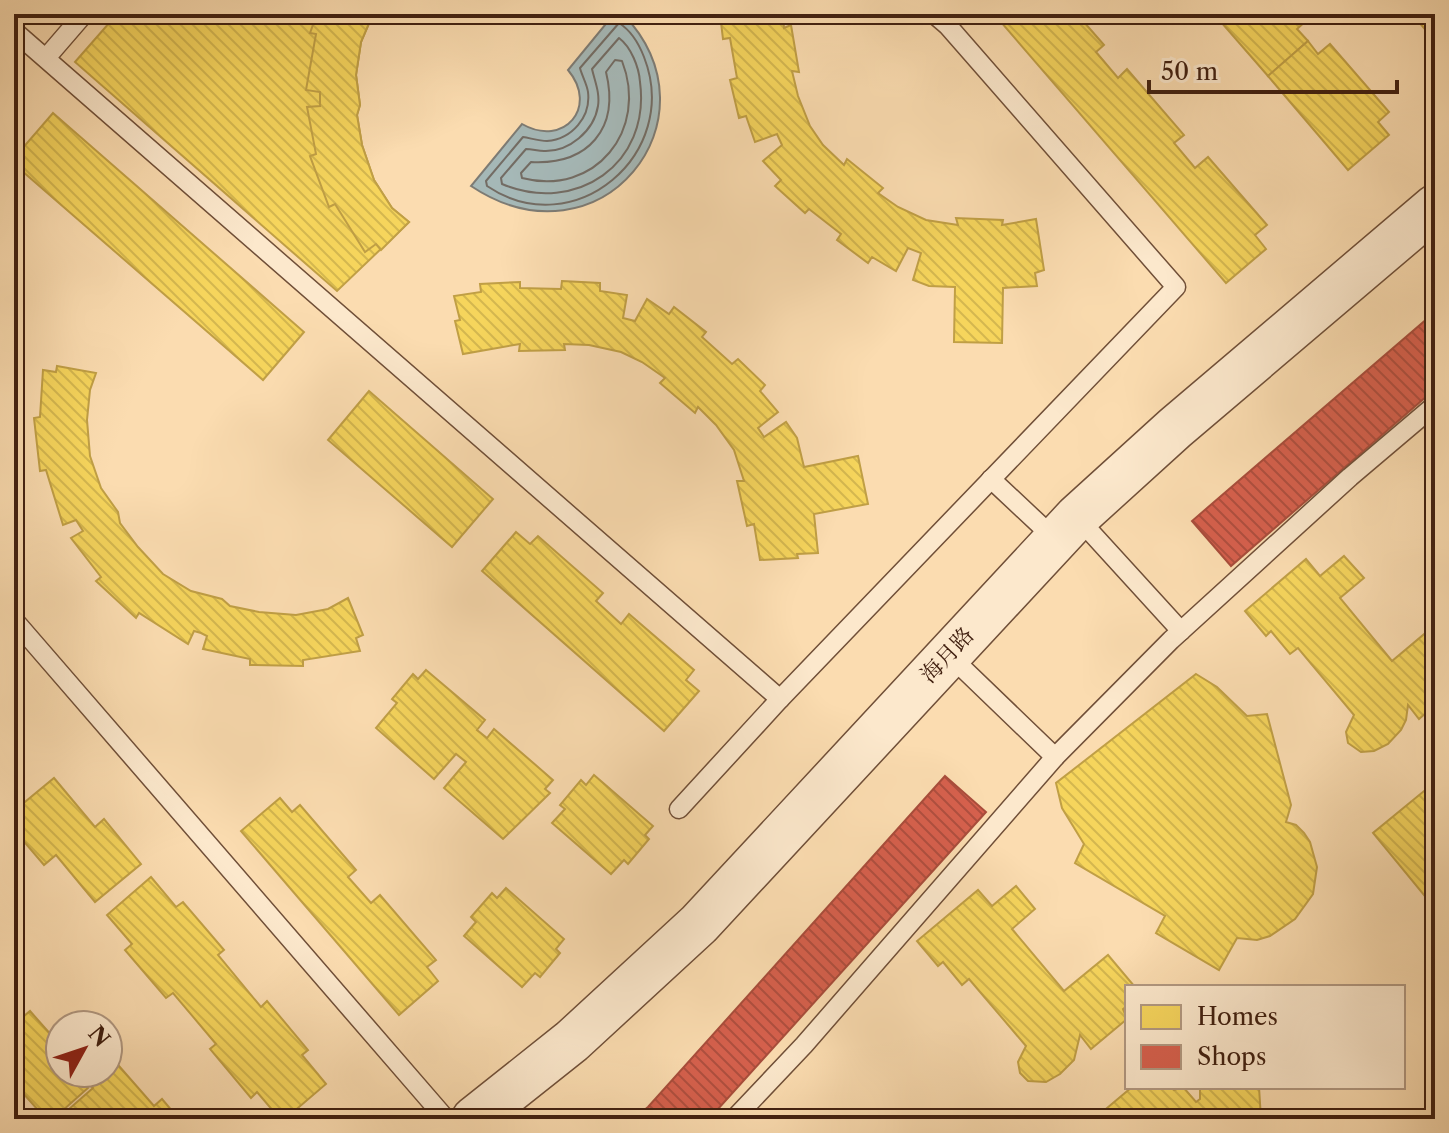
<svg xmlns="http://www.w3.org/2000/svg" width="1449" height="1133" font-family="'Libre Caslon Text','Noto Serif SC',serif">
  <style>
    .water { fill: #a5b8b7; stroke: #7d7b74; stroke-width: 2 }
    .homes { fill: url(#homes-back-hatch); stroke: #c09f45; stroke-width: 2 }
    .shops { fill: url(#shops-back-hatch); stroke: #a94d3b; stroke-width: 2 }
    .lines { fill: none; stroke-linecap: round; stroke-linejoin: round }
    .shore { stroke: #736c64; stroke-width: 2 }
    .service-casing { stroke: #704f38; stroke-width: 21 }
    .tertiary-casing { stroke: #704f38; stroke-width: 47 }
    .service { stroke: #fce8cc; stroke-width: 18 }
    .tertiary { stroke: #fce8cc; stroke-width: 44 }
    .labels { text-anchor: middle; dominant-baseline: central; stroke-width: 8; stroke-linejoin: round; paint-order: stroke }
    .street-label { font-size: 22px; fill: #412010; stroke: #fce8cc }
  </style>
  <defs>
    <pattern id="homes-back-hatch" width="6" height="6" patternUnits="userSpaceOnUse" patternTransform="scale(2)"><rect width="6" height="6" fill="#f6d55c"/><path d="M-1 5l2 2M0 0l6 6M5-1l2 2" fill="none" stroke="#d4b74f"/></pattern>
    <pattern id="shops-back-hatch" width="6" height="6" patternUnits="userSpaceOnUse" patternTransform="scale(2)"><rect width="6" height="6" fill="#d6604d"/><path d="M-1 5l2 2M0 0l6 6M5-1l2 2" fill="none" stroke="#af4f3f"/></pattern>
  </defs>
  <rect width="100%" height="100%" fill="#fbdcb0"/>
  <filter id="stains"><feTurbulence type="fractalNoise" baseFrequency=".0025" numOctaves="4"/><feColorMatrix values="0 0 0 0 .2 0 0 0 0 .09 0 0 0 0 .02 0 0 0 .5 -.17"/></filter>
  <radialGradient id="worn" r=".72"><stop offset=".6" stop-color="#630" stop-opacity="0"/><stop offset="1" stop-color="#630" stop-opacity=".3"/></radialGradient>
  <!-- water -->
  <path class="water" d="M614,14H623C724,119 600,272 471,186L522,124C564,148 599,107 568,70Z"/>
  <!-- homes -->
  <g class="homes">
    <path d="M117,14H373L361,42L356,75L360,105L357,115L362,145L374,180L392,208L409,222L337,291L75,62Z"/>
    <path d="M317,14H373L361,42L356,75L360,105L357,115L362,145L374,180L392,208L409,222L381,250L376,244L365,252L335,204L329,207L310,156L316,154L307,107L320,106V92L306,90L316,34L310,33Z"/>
    <path d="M720,14H783L784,28L791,25L799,72L792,71L798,96L810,126L823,145L844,165L847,159L883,188L878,193L898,207L926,220L958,225L956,218L1003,220L1002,225L1036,219L1044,270L1035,273L1037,286L1003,288L1002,343L954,342L955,287L929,286L913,280L921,253L908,248L896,271L872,257L868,263L837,240L841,234L809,209L805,213L775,186L781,180L763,161L782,145L777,134L755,142L746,116L739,118L730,80L737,78L730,38L723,39Z"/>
    <path d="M994,14H1077L1104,45L1096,52L1118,78L1127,69L1184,135L1174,143L1195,168L1208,157L1267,225L1255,235L1266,249L1226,283Z"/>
    <path d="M1214,14H1300L1306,21L1297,29L1308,41L1268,76Z"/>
    <path d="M1412,14H1435V41Z"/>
    <path d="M1308,41L1318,54L1330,44L1389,112L1378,122L1389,135L1348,170L1268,76Z"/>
    <path d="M53,113L304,332L263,380L14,164V158Z"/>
    <path d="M562,281L600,283V291L627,295L623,318L635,321L647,299L669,314L674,307L706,332L702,337L732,364L738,359L765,385L760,391L778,412L758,428L764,437L786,422L797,438L804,467L858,456L868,504L814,514L818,553L797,554L798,558L760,560L754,524L747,526L737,481H744L734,450L716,425L698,407L695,413L660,383L665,378L642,362L621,352L589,345L564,344L565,350L519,351L520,344L463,354L455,321L460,320L454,296L481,292L480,284L520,282V288L561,289Z"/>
    <path d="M57,366L96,373L90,390L87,420L90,456L101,488L118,512L120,523L138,547L163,574L191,591L222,599L230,606L259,612L296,615L328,609L348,598L363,635L356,638L360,651L303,660V666L250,665V659L203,649L207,636L201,633L194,631L188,644L139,613L136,618L96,581L101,577L71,538L83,531L76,520L63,525L46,470L40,471L34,418L40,417L43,370L56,372Z"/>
    <path d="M369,391L493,499L452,547L328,440Z"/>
    <path d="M516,532L530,544L538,536L603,593L596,601L621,624L629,614L694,670L686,680L699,691L664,731L482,571Z"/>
    <path d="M1344,556L1364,578L1340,598L1392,661L1435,625V705L1419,719L1408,705L1406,720L1401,730L1388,744L1374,751L1361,752L1348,743L1346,732L1354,715L1298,648L1290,654L1271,631L1266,636L1245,611L1306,559L1320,576Z"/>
    <path d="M426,670L485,720L477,730L487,738L494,729L553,780L545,789L550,793L503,839L444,788L466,762L456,754L434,779L376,728L397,703L392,699L413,674L418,679Z"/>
    <path d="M1196,674L1217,687L1247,716L1267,714L1291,805L1286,822L1296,825L1304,833L1310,842L1317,867L1313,894L1295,919L1270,936L1257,940L1237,938L1219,970L1156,933L1165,916L1075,863L1084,844L1062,808L1056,783Z"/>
    <path d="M594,775L653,826L645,835L649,839L628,864L624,860L611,874L552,823L565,809L560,805L581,780L586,785Z"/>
    <path d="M54,778L95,827L104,819L141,864L95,902L56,855L44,865L14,830V811Z"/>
    <path d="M1435,782V905L1433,906L1373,833Z"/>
    <path d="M280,798L292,812L300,805L356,870L348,877L371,903L380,895L436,960L427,967L438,981L399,1015L241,831Z"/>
    <path d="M151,877L176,907L183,902L224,950L218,955L261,1007L267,1001L308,1050L302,1055L326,1084L285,1119H280L257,1092L251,1098L210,1049L216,1044L173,993L166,998L125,950L132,944L107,915Z"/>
    <path d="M1016,886L1035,909L1012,929L1064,991L1108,955L1135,987H1127V1006L1123,1009L1127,1019L1091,1049L1080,1035L1074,1060L1060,1074L1046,1082L1028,1081L1020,1073L1018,1062L1026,1046L969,979L962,985L943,962L938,966L917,941L978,890L992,906Z"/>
    <path d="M506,888L564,939L556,949L560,953L540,977L535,973L522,987L464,936L476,922L471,917L492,893L497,898Z"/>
    <path d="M14,1005L24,1016L30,1011L60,1045V1073H75L88,1088L53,1119H46L14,1083Z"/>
    <path d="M112,1058L154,1106L162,1099L179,1119H78L69,1109L93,1088L86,1081L95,1073H108V1062Z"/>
    <path d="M1132,1087H1171L1174,1090L1183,1087L1196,1102L1200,1099V1087H1259L1261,1119H1094Z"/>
  </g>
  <!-- shops -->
  <g class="shops">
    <path d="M1435,312V389L1231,566L1192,521Z"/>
    <path d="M945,776L986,812L709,1119H633L648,1107Z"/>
  </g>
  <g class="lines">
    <!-- shore -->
    <g class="shore">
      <path d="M619,23C630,30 639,44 644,57C682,154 574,245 487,186L486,181L523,137C530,138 539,141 547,141C572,139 591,117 588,92C587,84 582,76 580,68Z"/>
      <path d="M619,38C631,47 639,67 640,82C651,164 576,215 502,184L501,178L526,149C532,149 538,151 544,151C569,152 594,131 598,106C600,93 595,82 592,69Z"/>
      <path d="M615,60L622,61C649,130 595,197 522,178L521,173L531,162C588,165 620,129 606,72Z"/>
    </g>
    <!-- service casing -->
    <g class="service-casing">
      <g id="service">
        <path d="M14,31L780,699"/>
        <path d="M46,58L84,14"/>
        <path d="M991,479L1055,539"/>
        <path d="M1077,517L1181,631"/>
        <path d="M14,620L446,1119"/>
        <path d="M948,654L1055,757"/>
        <path d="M679,809L780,699L1176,287L948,26L934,14"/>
        <path d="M734,1119L804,1045L1055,757L1171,640L1350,477L1435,405"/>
      </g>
    </g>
    <!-- tertiary casing -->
    <g class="tertiary-casing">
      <path id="tertiary" d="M474,1119L572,1041L699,924L1077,517L1175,428L1435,207"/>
    </g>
    <!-- service -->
    <use href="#service" class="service"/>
    <!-- tertiary -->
    <use href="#tertiary" class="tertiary"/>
  </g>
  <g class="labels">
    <!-- street labels -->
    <g class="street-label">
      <text transform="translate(947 655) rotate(-47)">海月路</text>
    </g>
  </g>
  <!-- margin -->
  <rect width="1449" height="1133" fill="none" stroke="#fbdcb0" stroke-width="48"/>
  <rect x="16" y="16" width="1417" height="1101" fill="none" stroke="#412010" stroke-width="4"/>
  <rect x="24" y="24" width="1401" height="1085" fill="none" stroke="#412010" stroke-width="2"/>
  <!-- legend -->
  <rect x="1125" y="985" width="280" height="104" fill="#fce8cc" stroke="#b19881" stroke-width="2"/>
  <rect x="1141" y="1005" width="40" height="24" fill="#f6d55c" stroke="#b19881" stroke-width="2"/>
  <text x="1197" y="1025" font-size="24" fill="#412010">Homes</text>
  <rect x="1141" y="1045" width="40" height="24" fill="#d6604d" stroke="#b19881" stroke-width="2"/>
  <text x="1197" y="1065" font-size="24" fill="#412010">Shops</text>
  <!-- north arrow -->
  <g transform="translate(84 1049) rotate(50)"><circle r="38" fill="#fce8cc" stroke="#b19881" stroke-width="2"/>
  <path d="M0-6L14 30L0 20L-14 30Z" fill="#8f2418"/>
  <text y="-12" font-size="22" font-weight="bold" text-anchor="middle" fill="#412010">N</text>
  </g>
  <!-- scale -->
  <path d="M1149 80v12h248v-12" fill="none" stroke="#412010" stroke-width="4"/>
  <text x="1161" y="80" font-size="24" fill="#412010" stroke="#fce8cc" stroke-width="6" paint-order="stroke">50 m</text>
  <rect width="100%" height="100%" filter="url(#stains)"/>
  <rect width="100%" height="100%" fill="url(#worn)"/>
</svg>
